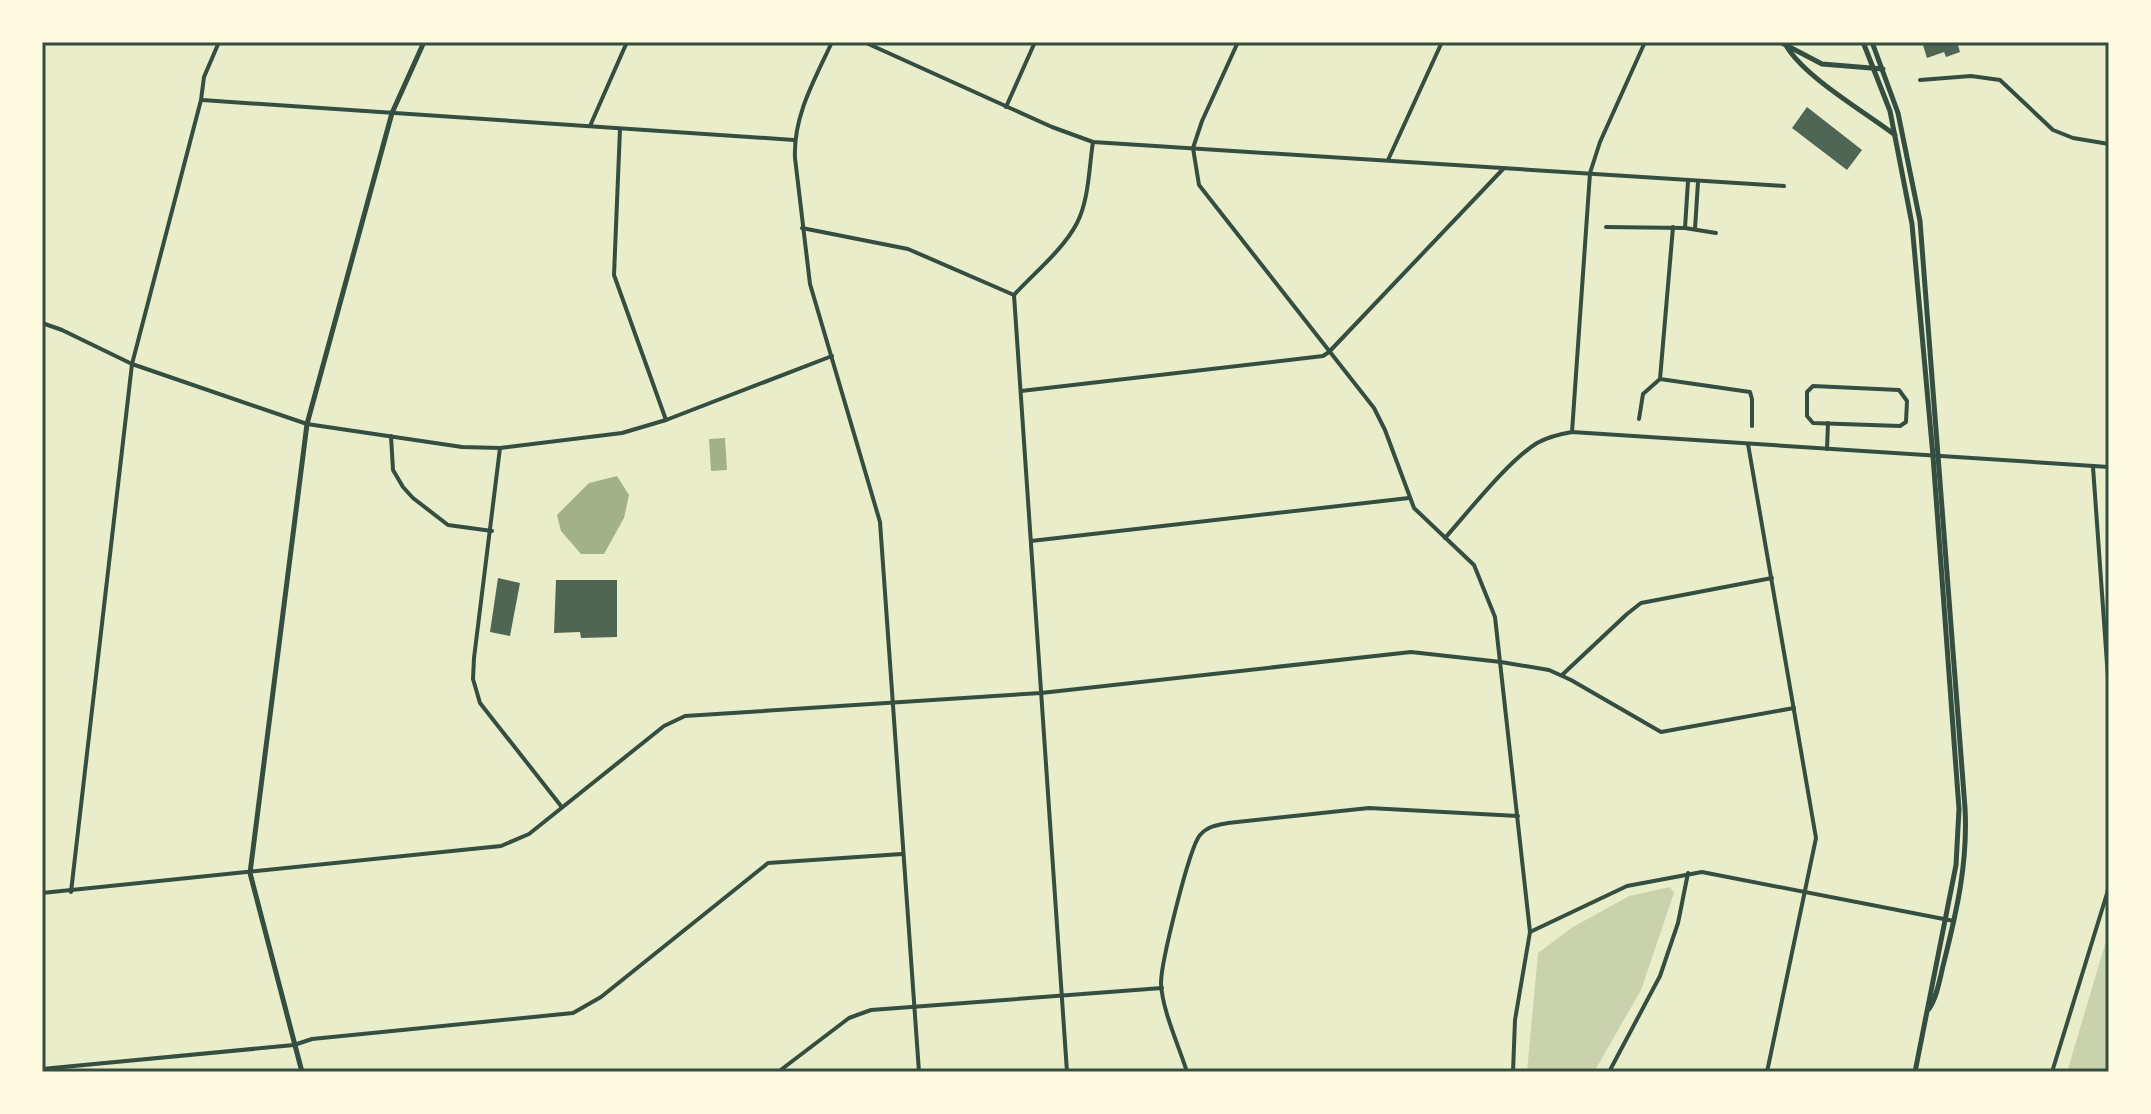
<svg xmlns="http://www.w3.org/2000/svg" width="2151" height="1114" font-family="Helvetica,sans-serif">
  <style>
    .green { fill: #cad2ad }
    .water { fill: #a3b18a }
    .building { fill: #4f6655 }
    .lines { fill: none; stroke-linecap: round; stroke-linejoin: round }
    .minor { stroke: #344e41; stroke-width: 4 }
    .tertiary { stroke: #344e41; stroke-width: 5 }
    .secondary { stroke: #344e41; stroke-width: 5 }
    .neatline { fill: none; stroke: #344e41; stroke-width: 3 }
  </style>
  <rect width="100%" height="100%" fill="#e9edc9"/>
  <!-- green -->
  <g class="green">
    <path d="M1670,887L1674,893L1641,990L1594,1072H1527L1538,953L1573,927L1629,896Z"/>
    <path d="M2109,931V1072H2067Z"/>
  </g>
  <!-- water -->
  <g class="water">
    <path d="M725,438L727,470L711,471L709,439Z"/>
    <path d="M617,476L629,495L624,518L604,554H581L561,531L557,515L589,483Z"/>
  </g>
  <!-- building -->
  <g class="building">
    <path d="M1922,42H1957L1960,52L1946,57L1944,52L1927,58Z"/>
    <path d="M1807,107L1862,150L1847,170L1792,128Z"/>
    <path d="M498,578L520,583L510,636L490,632Z"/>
    <path d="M556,580H617V637L581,638L580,632L554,633Z"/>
  </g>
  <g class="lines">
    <!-- minor -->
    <g class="minor">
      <path d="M832,42C815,79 793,116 795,158L810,284L880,522L919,1072"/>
      <path d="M864,42L1052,127L1093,142L1784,186"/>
      <path d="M1238,42L1202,121L1193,148L1199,185L1374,408L1385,430L1414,508L1474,565L1495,617L1530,932L1515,1020L1513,1072"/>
      <path d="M1920,80L1971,76L2000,80L2053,130L2073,138L2109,144"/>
      <path d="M202,100L794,140"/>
      <path d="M1006,107L1035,42"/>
      <path d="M590,126L627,42"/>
      <path d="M620,129L614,275L666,420"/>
      <path d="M1388,160L1442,42"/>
      <path d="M1606,227L1685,228L1716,233"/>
      <path d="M802,228L908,249L1014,295"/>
      <path d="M1685,228L1688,181"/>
      <path d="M1695,229L1698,182"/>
      <path d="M42,323L62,330L132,364L307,424L462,447L500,448L622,433L666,420L832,356"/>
      <path d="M1660,379L1673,227"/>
      <path d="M1813,386L1899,390L1907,401L1906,422L1900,426L1813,423L1807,416V392Z"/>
      <path d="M1021,391L1323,356L1329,352L1504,168"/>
      <path d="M1639,419L1643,394L1660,379L1750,392L1752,399V426"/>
      <path d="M1572,432L1590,173L1600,142L1645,42"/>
      <path d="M391,436L393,470L403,487L413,498L448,525L492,531"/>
      <path d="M1748,444L1816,838L1767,1072"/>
      <path d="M500,448L474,658L473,679L480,703L561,806"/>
      <path d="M1827,449L1828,423"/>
      <path d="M2093,467L2109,692"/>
      <path d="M1445,538C1469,511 1508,461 1537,443C1548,437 1560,434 1572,432L2109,467"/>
      <path d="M1031,541L1409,498"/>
      <path d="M1562,675L1627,614L1641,603L1772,578"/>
      <path d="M71,892L132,364L201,100L204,77L219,42"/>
      <path d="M42,893L501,846L529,834L664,726L685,716L1041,693L1411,652L1501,662L1549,670L1571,680L1661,732L1794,708"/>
      <path d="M1530,932L1627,886L1702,872L1954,921"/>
      <path d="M42,1069L294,1045L312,1039L573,1013L601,997L768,863L902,854"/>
      <path d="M778,1072L849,1018L871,1010L1162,988"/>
      <path d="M1067,1072L1014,295C1034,273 1063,250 1077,223C1089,200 1089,167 1093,142"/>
      <path d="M1187,1072C1179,1046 1162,1010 1161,983C1161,963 1189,848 1200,835C1208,826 1217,825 1228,823L1369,808L1518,816"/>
      <path d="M1609,1072L1660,976L1678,923L1688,873"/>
      <path d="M2052,1072L2109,887"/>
    </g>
    <!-- tertiary -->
    <g class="tertiary">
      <path d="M1780,42L1822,64L1883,69"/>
      <path d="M302,1072L250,873L307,424L392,113L424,42"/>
    </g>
    <!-- secondary -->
    <g class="secondary">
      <path d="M1863,42L1890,111L1912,224L1933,456L1959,809L1956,865L1915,1072"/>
      <path d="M1872,42L1898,113L1920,221L1965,808C1968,862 1957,910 1944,962C1940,977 1938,995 1929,1009"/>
      <path d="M1787,47C1806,78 1865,112 1895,135"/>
    </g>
  </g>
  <!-- border -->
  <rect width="2151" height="1114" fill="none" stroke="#fefae0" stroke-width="88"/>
  <rect x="44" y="44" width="2063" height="1026" class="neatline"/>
</svg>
